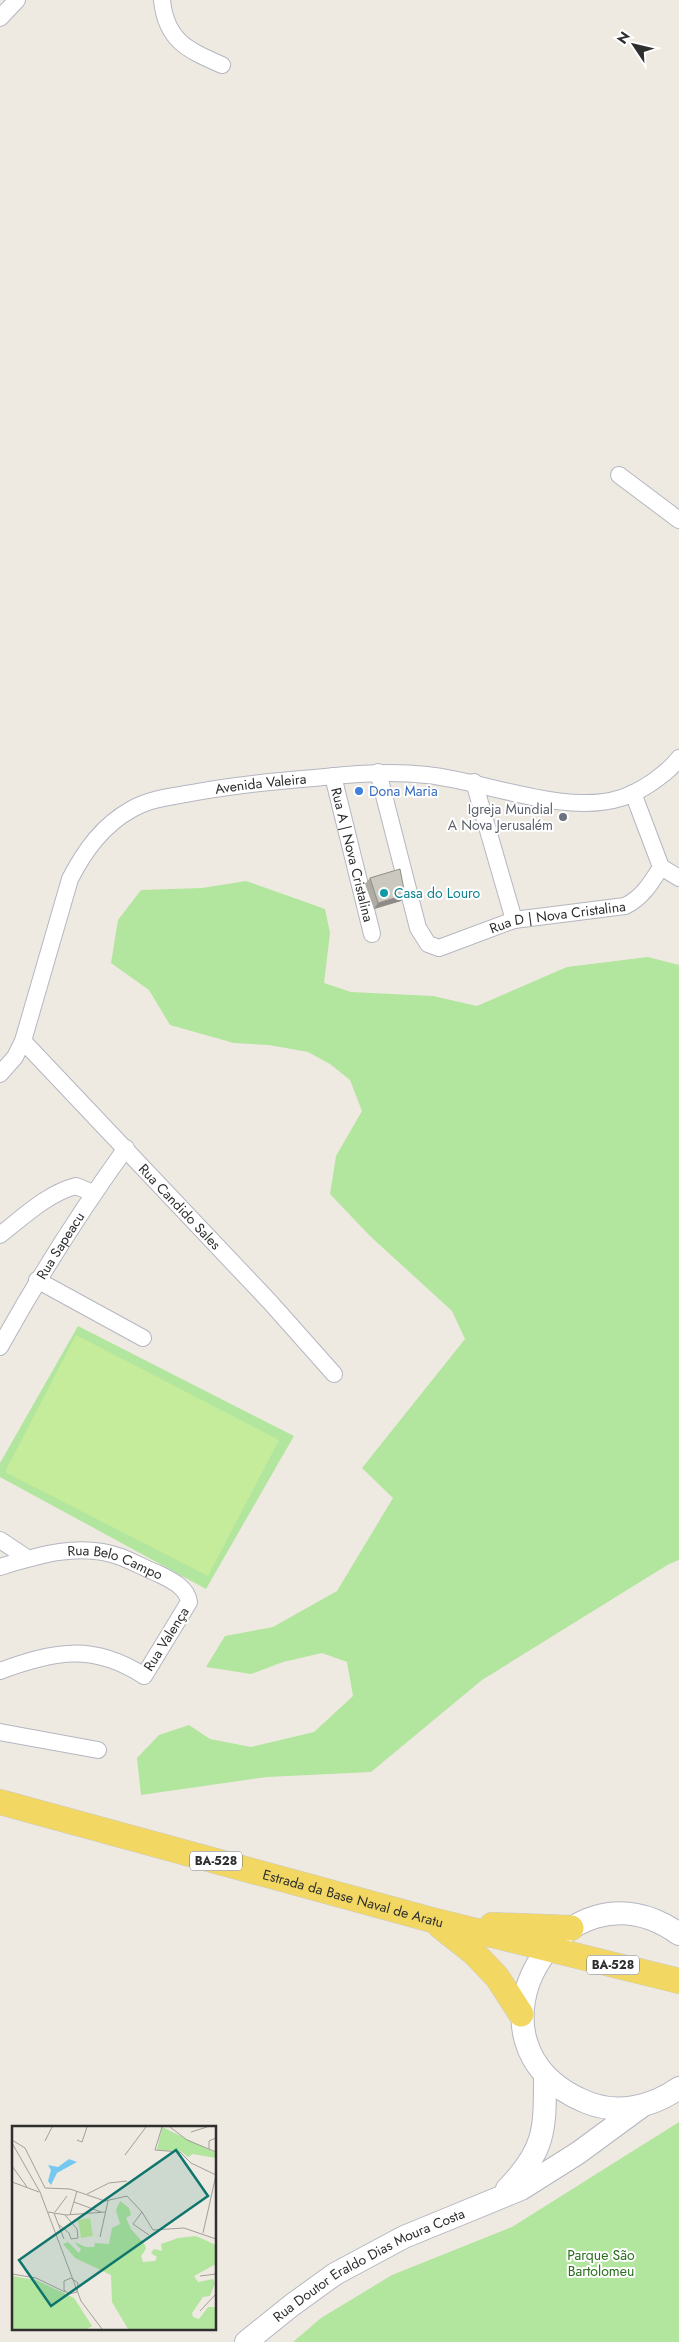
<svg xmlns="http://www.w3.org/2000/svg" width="679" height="2342" font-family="Jost,sans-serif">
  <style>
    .green { fill: #b2e59e }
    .pitch { fill: #c5ec9a }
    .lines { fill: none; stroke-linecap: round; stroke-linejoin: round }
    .street-casing { stroke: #b4b6c1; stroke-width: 18 }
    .secondary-casing { stroke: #b4b6c1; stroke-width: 24 }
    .primary-casing { stroke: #c9c9c9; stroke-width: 26 }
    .street { stroke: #fff; stroke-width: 16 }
    .secondary { stroke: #fff; stroke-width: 22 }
    .primary { stroke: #f2d863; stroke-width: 25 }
    .wall { fill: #afaca4 }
    .shaded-wall { fill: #8e8c86 }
    .building { fill: #cbc8bf; stroke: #8e8c86 }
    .shop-dot { fill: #3f7fe0; stroke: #fff; stroke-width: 2 }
    .worship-dot { fill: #6b7280; stroke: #fff; stroke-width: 2 }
    .culture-dot { fill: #0f9aa8; stroke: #fff; stroke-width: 2 }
    .labels { text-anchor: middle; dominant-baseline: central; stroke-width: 4; stroke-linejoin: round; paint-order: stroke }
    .shield { fill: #fff; stroke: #6d6d6d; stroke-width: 1 }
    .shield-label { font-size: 12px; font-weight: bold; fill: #2e2e2e }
    .street-label { font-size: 14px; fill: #2e2e2e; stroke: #fff }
    .shop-label { font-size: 14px; fill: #366cbe; stroke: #fff; text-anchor: start }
    .worship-label { font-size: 14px; fill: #5b616d; stroke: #fff; text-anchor: end }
    .culture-label { font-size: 14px; fill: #0d838f; stroke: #fff; text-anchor: start }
    .park-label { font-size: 14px; fill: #286e1b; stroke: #fff }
    .inset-road { fill: none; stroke: #a29f99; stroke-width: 1 }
    .view { fill: #0f766e; fill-opacity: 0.15; stroke: #0f766e; stroke-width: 2.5 }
    .inset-edge { fill: none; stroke: #2e2e2e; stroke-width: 2.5 }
  </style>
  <rect width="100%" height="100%" fill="#efeae1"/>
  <!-- green -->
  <g class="green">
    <path d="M246,881L325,909L330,933L324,983L351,992L433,996L477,1006L567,967L648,957L679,965V1560L669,1564L482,1680L371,1772L267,1777L141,1795L137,1758L159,1735L189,1725L210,1739L251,1747L314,1732L353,1696L347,1662L322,1653L283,1662L251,1674L206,1667L225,1636L273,1627L337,1591L393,1498L362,1468L465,1339L452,1311L370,1236L330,1194L336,1156L362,1111L350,1080L330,1064L308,1052L269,1045L234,1043L170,1025L149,990L111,963L118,920L141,890L202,888Z"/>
    <path d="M78,1326L294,1436L206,1589L0,1477V1463Z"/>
    <path d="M679,2122V2342H293L321,2318L392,2275L512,2227Z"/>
  </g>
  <!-- pitch -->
  <path class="pitch" d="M76,1335L279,1440L208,1576L5,1472Z"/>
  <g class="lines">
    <!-- street casing -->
    <g class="street-casing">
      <g id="street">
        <path d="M162,0C166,41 188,50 222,65"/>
        <path d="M0,18L17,0"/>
        <path d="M619,475L679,520"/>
        <path id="s1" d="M378,772L418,928L428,944L439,948L514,920L625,906C642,898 651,883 661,867"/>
        <path id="s2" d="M333,776L372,934"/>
        <path d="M474,782L514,920"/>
        <path d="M633,793L661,867"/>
        <path d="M661,867L679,878"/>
        <path id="s3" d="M23,1041L270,1302L334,1374"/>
        <path id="s4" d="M0,1074L15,1057L23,1041L70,879C85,850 103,825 132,809C151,798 176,796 197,792C236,785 275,781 314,778C352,774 389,771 427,775C485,781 565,816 621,798C631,795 642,789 651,783C662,775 671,769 679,758"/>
        <path d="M0,1235C23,1217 48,1193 76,1186L93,1193"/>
        <path d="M37,1280L143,1338"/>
        <path id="s5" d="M0,1347C38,1278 80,1212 126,1148"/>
        <path d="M0,1540L27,1558"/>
        <path id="s6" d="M0,1567C38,1555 81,1542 121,1557C134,1562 146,1569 159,1574C171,1580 187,1587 189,1602L144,1676C93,1643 54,1651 0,1671"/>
        <path d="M0,1732L98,1750"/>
      </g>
    </g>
    <!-- secondary casing -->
    <g class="secondary-casing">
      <g id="secondary">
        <path d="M679,1934C563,1850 447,2045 586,2102C617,2115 652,2107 679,2088"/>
        <path d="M507,2189C545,2150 545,2131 545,2077"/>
        <path id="s7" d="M246,2342L292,2305L335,2274L404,2237L521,2189L578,2153L642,2106"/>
      </g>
    </g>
    <!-- primary casing -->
    <g class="primary-casing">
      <g id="primary">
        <path id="s8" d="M0,1802L432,1920L679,1981"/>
        <path d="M492,1925L571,1928"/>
        <path d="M440,1926L474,1953L497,1977L521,2014"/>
      </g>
    </g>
    <!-- street -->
    <use href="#street" class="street"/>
    <!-- secondary -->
    <use href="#secondary" class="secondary"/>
    <!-- primary -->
    <use href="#primary" class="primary"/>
  </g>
  <!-- wall -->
  <path class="wall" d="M370,878L401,901L374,909L365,884Z"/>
  <!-- shaded-wall -->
  <path class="shaded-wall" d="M405,895L401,901L374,909L378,903Z"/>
  <!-- building -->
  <path class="building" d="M400,869L405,895L378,903L370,878Z"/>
  <!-- markers -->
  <circle class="shop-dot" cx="359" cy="791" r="5"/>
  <circle class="worship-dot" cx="563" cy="817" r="5"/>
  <circle class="culture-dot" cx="384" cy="893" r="5"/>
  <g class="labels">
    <!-- shield labels -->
    <g class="shield">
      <rect x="190" y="1851.5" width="52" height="19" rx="4"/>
      <rect x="587" y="1955.5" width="52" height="19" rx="4"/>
    </g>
    <g class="shield-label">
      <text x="216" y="1861">BA-528</text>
      <text x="613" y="1965">BA-528</text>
    </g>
    <!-- street labels -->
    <g class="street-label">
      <text stroke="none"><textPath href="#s4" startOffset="436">Avenida Valeira</textPath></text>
      <text stroke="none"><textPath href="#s2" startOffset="81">Rua A | Nova Cristalina</textPath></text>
      <text stroke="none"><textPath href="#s1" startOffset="315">Rua D | Nova Cristalina</textPath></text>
      <text stroke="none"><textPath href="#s3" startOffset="228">Rua Candido Sales</textPath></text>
      <text stroke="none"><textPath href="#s5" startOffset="118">Rua Sapeacu</textPath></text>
      <text stroke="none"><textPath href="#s6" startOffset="119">Rua Belo Campo</textPath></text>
      <text transform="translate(166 1639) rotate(-58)">Rua Valença</text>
      <text stroke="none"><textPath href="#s8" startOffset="366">Estrada da Base Naval de Aratu</textPath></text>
      <text stroke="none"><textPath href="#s7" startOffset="146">Rua Doutor Eraldo Dias Moura Costa</textPath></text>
    </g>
    <!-- shop labels -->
    <g class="shop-label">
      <text x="369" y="791">Dona Maria</text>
    </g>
    <!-- worship labels -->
    <g class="worship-label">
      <text x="553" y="809">Igreja Mundial<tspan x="553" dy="16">A Nova Jerusalém</tspan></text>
    </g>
    <!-- culture labels -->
    <g class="culture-label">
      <text x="394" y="893">Casa do Louro</text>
    </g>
    <!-- park labels -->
    <g class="park-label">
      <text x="601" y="2255">Parque São<tspan x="601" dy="16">Bartolomeu</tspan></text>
    </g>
  </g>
  <!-- overview -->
  <g transform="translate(12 2126)">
    <rect width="204" height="204" fill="#efeae1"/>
    <path d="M150,1L204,27V32L181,28L176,31L168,25L145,24ZM108,75L117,82L119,89L114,92L119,103L133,119L134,123L129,130L131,136L143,135L145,131L139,127L142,123L150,125L149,118L166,112L184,110L204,119V138L182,150L186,156L201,153L203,157L198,170L191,171L180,187L181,191L187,193L196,181H204V203H116L100,176L99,149L63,132L51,118L56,116L67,127L69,123L62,116L74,121H82L83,117L97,118L100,102L108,98L104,84ZM0,150L24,154L62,172L80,200L75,203H0Z" fill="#b2e59e"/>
    <path d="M78,92L81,110L69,112L66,94Z" fill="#c5ec9a"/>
    <path d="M57,33L65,36L45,47L39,59L36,55L39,44L36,39L46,41Z" fill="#75c9f0"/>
    <path class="inset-road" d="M150,1L143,24L168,26L179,37L204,49M158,1L175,14L204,26M179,6L195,1M0,14L13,22L33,62L58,63L93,75L115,70L130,86L141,104L172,102L204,113M65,14L70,16L75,1M33,15L40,1M0,17L28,66L69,175L90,203M197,23V15L204,12M113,29L134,1M0,40L15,61M0,56L27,66M75,68L97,57L115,55M62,76L89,86M36,86L54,89L93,86M43,86L55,70M130,86L121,98L137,109M42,87L52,113M58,89L65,65M46,98L57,107L59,113L66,112L65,103L53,89M191,107L204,49M88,111L96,75M0,148L24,152L53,166M188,150L204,148M59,152L52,155V164L57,168L65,166M59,152L66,157L65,166M188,185L204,168"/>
    <path class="view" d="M164,24L196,70L39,180L7,134Z"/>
    <rect width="204" height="204" class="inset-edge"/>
  </g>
  <!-- north arrow -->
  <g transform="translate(634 45) rotate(305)" stroke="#ffffff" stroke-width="4" paint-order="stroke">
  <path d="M0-4L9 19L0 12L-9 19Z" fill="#2e2e2e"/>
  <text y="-8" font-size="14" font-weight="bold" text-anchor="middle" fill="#2e2e2e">N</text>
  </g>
</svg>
